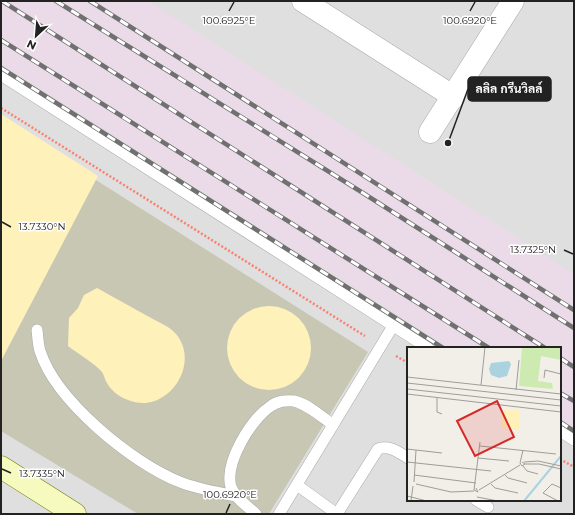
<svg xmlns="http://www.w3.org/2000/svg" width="575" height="515" font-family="Montserrat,Sarabun,sans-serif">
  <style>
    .residential { fill: #e0dfdf; fill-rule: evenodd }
    .industrial { fill: #ebdbe8 }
    .construction { fill: #c7c7b4 }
    .sand { fill: #fff1ba }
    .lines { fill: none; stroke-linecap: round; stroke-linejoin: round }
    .service-casing { stroke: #a9a9a9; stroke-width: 12 }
    .minor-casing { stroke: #a9a9a9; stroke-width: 23 }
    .secondary-casing { stroke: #707d05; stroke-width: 23 }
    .path { stroke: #fa8072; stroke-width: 2.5; stroke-dasharray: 2 2; stroke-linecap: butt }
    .service { stroke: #fff; stroke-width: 11 }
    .minor { stroke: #fff; stroke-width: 22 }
    .secondary { stroke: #f7fabf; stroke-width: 22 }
    .rail-casing { stroke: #707070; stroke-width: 4.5 }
    .rail { stroke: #fff; stroke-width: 3; stroke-dasharray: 9; stroke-linecap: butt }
    .ticks { fill: none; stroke: #222; stroke-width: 1.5 }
    .inset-river { fill: none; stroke: #aad3df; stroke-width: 2 }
    .inset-road { fill: none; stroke: #9f9d99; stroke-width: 1 }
    .view { fill: #d62828; fill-opacity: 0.15; stroke: #d62828; stroke-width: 2 }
    .inset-edge { fill: none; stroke: #222; stroke-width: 2 }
    .ticks-label { font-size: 10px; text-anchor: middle; fill: #222; stroke: #fff; stroke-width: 3; stroke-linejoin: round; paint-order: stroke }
    .leader { fill: none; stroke: #222; stroke-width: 1.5 }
    .callout-dot { fill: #222; stroke: #fff; stroke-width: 1.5 }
    .callout { fill: #222; stroke: #222; stroke-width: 1.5 }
    .callout-label { font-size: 12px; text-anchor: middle; font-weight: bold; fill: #fff }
  </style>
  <rect width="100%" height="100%" fill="#f2efe9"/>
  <!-- residential -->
  <path class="residential" d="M1,1H574V514H1ZM408,348H560V500H408Z"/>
  <!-- industrial -->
  <path class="industrial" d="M1,1H148L574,274V426L560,417V348H450L1,64Z"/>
  <!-- construction -->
  <path class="construction" d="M1,120L368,352L269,514H138L1,431Z"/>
  <!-- sand -->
  <g class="sand">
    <path d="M1,114L98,176L1,361Z"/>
    <path d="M97,288C115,298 133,308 151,318C160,323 169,326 176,334C202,365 166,416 128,400C120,397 111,391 107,383C105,380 104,375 102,372C93,362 78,354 68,346L69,318L78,308L84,295Z"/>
    <circle cx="269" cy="348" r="42"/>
  </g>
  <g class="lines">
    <!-- service casing -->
    <g class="service-casing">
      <g id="service">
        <path d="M1,75L428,348"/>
        <path d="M37,330C38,337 38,345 40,351C56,401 132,463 180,482C197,489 217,492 236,496"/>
        <path d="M560,431L574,440"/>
        <path d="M297,485L337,514L378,449C390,445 398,452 408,458"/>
        <path d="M476,500L488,507"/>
        <path d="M256,514C247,506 235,498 231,487C224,463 251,419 271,406C277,401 287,400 294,401C308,404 322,417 333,425"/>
        <path d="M279,514L393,326"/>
      </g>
    </g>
    <!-- minor casing -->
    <g class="minor-casing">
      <g id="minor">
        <path d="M303,1L454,97"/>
        <path d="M430,132L513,1"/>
      </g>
    </g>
    <!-- secondary casing -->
    <g class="secondary-casing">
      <path id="secondary" d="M1,467L75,514"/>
    </g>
    <!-- path -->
    <g class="path">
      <path d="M1,108L365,336"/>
      <path d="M396,356L408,363"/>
      <path d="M560,459L574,467"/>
    </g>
    <!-- service -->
    <use href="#service" class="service"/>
    <!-- minor -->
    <use href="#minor" class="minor"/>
    <!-- secondary -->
    <use href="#secondary" class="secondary"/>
    <!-- rail casing -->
    <g class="rail-casing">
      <g id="rail">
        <path d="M2,1L545,348"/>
        <path d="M56,1L363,193L574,328"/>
        <path d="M90,1L574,310"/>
        <path d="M1,40L489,348"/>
        <path d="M1,68L443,348"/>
        <path d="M560,358L574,367"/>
        <path d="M560,393L574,401"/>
        <path d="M560,422L574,431"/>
      </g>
    </g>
    <!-- rail -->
    <use href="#rail" class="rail"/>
  </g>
  <!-- ticks -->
  <path class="ticks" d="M229,11L234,2M470,11L475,2M2,222L11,227M564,250L573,254M2,469L11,473M226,513L230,504"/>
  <!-- overview -->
  <g transform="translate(407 347)">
    <rect width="154" height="154" fill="#f2efe9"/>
    <path d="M115,0H154V13L134,9L131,34L145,36L146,42L112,39Z" fill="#cdebb0"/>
    <path d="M95,62L112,63L113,83L95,81Z" fill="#fff1ba"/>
    <path d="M102,14L104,17L100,29L92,31L84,28L82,22L84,16Z" fill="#aad3df"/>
    <path class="inset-river" d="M117,154L154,109"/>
    <path class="inset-road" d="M0,30L154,47M137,31L138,23L154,27M0,36L154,53M74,38L78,0M0,42L154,59M109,43L112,13M0,47L154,65M30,51V65L35,67M73,99L149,107M0,102L35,106M71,111L102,114M0,115L84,124M115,115L118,117L115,119L113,116L116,103M117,115L131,114L154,119M118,117H132L154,122M116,119L120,124L131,127M7,128L69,136M98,128L101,131L120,136M7,135L9,103M9,137L44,145L67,144M84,137L88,141L111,146M69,141L71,145L67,143L73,95M72,143L113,118M0,149L20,154M70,150L91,154M4,154L6,139M151,154L136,146L145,137L154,141"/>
    <path class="view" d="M90,54L107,90L68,109L50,74Z"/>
    <rect width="154" height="154" class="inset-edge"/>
  </g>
  <g class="ticks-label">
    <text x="229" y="24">100.6925°E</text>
    <text x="470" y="24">100.6920°E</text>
    <text x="42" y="230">13.7330°N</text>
    <text x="533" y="253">13.7325°N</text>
    <text x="42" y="477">13.7335°N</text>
    <text x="230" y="498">100.6920°E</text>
  </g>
  <!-- callouts -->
  <path class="leader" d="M448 143L468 89"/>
  <circle class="callout-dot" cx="448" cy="143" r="4"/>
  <rect class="callout" x="468" y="77" width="83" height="24" rx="4"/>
  <g class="callout-label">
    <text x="509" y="93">ลลิล กรีนวิลล์</text>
  </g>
  <!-- border -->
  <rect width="575" height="515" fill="none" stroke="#222222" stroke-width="4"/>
  <!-- north arrow -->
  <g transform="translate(36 36) rotate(206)" stroke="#ffffff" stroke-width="3" paint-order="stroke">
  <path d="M0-3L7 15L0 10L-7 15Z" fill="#222222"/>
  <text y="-6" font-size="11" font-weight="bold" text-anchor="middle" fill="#222222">N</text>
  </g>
</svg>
